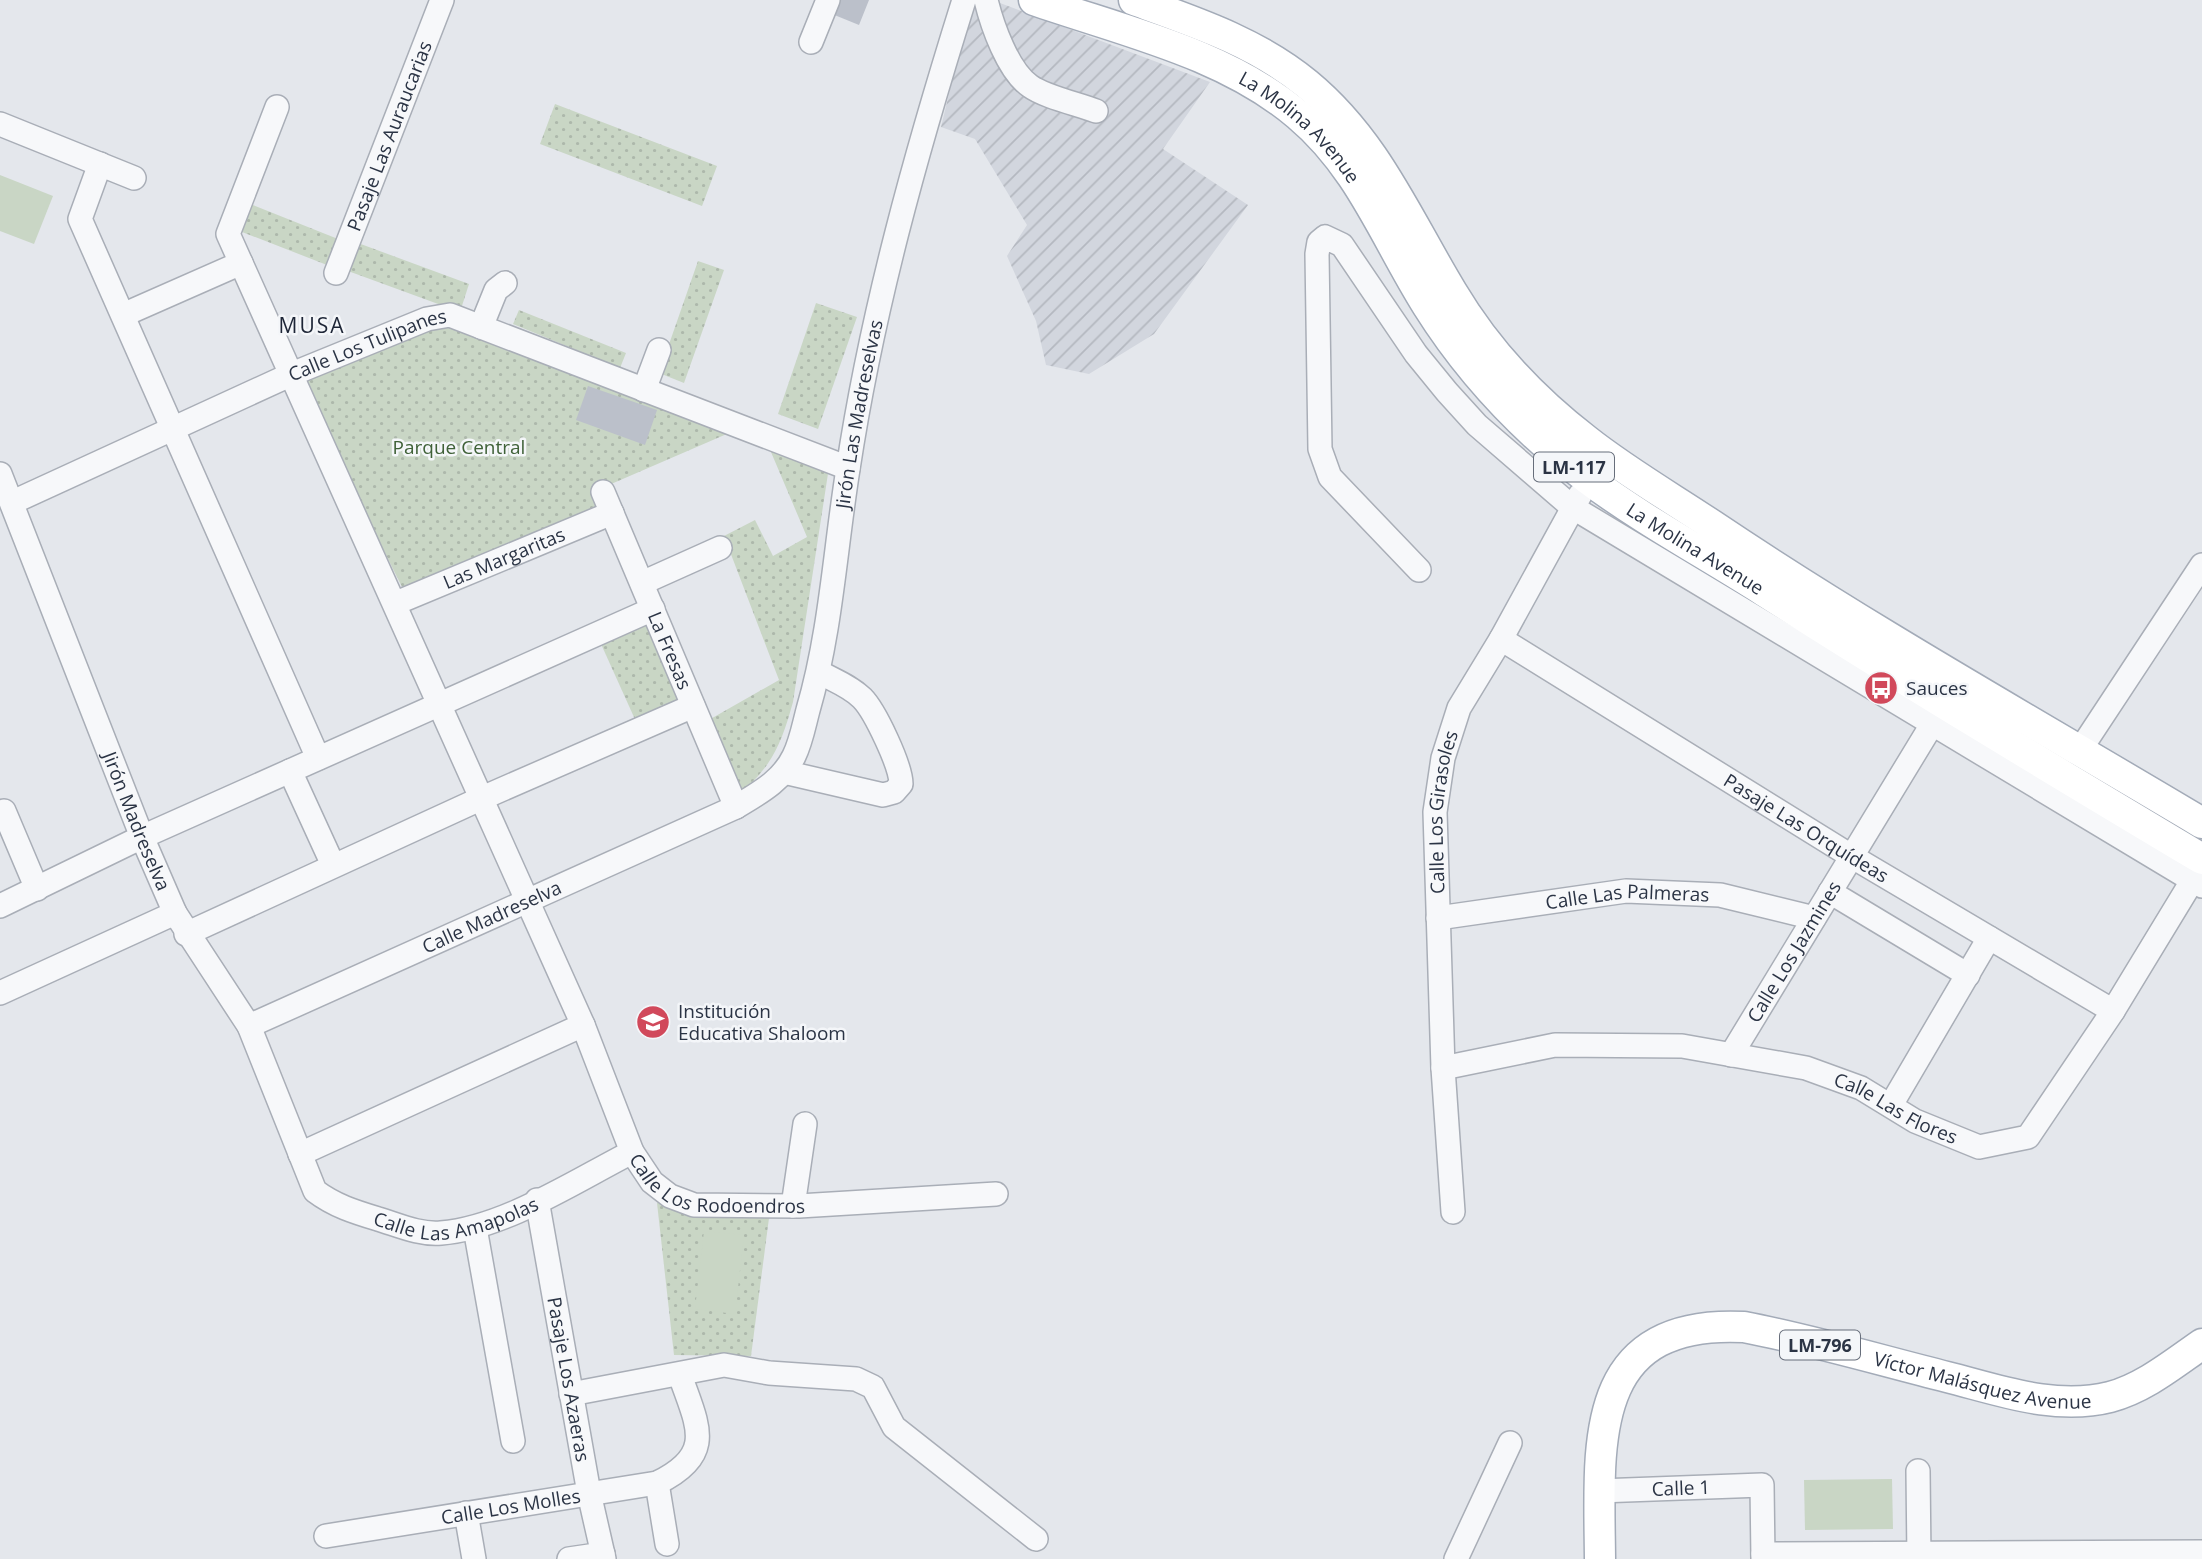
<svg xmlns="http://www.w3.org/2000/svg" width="2202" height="1559" font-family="'Open Sans',sans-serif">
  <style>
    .industrial { fill: url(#industrial-furrows) }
    .grass { fill: url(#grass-dots) }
    .garden { fill: #c9d6c5 }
    .building { fill: #bbc0ca }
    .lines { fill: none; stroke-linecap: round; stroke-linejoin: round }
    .minor-casing { stroke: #a9aeb7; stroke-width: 26 }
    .major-casing { stroke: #a3abb8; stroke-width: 33 }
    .minor { stroke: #f7f8fa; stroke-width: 23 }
    .major { stroke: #fff; stroke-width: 30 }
    .labels { text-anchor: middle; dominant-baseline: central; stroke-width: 5; stroke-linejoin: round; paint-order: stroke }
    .shield { fill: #f4f6f9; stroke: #676e7b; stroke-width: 2 }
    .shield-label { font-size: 18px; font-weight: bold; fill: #2b3445 }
    .street-label { font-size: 19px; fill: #2b3445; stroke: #f4f6f9 }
    .park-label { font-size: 19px; fill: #3f6138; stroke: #f4f6f9 }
    .poi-label { font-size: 19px; fill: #2b3445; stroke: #f4f6f9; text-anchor: start }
    .neighbourhood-label { font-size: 21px; letter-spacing: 2px; fill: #1d2536; stroke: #f4f6f9 }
  </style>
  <defs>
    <pattern id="industrial-furrows" width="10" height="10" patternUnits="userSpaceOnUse" patternTransform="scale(1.75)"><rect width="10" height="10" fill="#d2d6de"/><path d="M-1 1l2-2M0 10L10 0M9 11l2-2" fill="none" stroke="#b4b8c0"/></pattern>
    <pattern id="grass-dots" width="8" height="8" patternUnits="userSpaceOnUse" patternTransform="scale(1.75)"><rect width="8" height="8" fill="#c9d6c5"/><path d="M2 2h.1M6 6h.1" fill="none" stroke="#adb8ab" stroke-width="1.8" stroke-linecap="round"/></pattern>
  </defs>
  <rect width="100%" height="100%" fill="#e4e7ec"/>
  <!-- industrial -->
  <path class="industrial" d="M992,0L1210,82L1163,149L1248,205L1154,334L1089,374L1046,365L1036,321L1007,256L1027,225L975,139L941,127L969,11Z"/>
  <!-- grass -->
  <g class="grass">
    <path d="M555,104L717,166L702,206L540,144Z"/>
    <path d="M248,203L338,239L327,265L237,230Z"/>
    <path d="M358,243L469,284L460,312L348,271Z"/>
    <path d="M698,261L724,270L684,383L659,373Z"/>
    <path d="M816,303L857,317L818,429L778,414Z"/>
    <path d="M519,310L626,353L620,368L513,324Z"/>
    <path d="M451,327L736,430L595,491L601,510L405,593L297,377L423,331Z"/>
    <path d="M768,445L829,467L793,702C781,745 772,767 737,796L707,721L779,680L724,536L755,520L773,556L807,537Z"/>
    <path d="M651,621L688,703L638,726L601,644Z"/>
    <path d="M657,1203L769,1218L751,1356L674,1355Z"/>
  </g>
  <!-- garden -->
  <g class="garden">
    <path d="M0,175L53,196L34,244L0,231Z"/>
    <path d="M704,1231L744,1235L735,1314L695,1309Z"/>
    <path d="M1892,1479L1893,1529L1805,1530L1804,1480Z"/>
  </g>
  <!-- building -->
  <g class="building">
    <path d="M838,0H869L859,25L832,14Z"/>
    <path d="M588,386L657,410L645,445L576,420Z"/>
  </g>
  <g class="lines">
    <!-- minor casing -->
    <g class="minor-casing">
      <g id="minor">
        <path d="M986,0C992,25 1008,71 1030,86C1045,97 1078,104 1096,111"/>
        <path d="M811,42L828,0"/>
        <path id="s1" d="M277,107L228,234L583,1025L632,1152L652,1182L670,1196L694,1205L799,1206L996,1194"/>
        <path d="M0,124L134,178"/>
        <path d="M100,164L80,219L318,758"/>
        <path id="s2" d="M336,273L442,0"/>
        <path d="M123,315L241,263"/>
        <path d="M481,327L496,290L505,283"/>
        <path d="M644,390L659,350"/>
        <path id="s3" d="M0,474L142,837L175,913L249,1026L315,1191C335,1206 355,1212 378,1219C398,1225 420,1235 441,1233C504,1228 575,1181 632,1152"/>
        <path id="s4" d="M603,492L736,807"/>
        <path id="s5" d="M13,502L292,374L427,319L450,315L848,468"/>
        <path d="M1419,570L1330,477L1320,449L1317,254L1319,242L1325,237L1342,245L1416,354L1447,392L1477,425L1572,507L2202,886"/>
        <path d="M642,583L720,548"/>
        <path id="s6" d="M396,603L612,513"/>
        <path id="s7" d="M1501,639L1851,856L2113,1011"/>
        <path d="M2080,750L2202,565"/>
        <path d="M290,771L333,865"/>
        <path d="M784,772L883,795L894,792L901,784C901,766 875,711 862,698C850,686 833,680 819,672"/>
        <path d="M0,813L4,811L37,889"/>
        <path d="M1830,892L1968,975"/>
        <path d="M0,906L142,837L653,609"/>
        <path id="s8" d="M1438,918L1626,891L1720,895L1814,918"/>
        <path d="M186,934L480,799L693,706"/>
        <path d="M0,993L175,913"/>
        <path id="s9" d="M249,1026L736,807C759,793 782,781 794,756C801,742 804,725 808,710C831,631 835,550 848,469C872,310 916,153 964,0"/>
        <path id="s10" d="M1731,1055L1939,713"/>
        <path id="s11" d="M1443,1068L1555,1045L1682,1046L1806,1068L1861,1088L1915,1121L1979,1147L2028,1137L2113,1011L2200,868"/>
        <path d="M1891,1105L1989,938"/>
        <path d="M300,1154L583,1025"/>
        <path id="s12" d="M537,1200L589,1493L604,1559"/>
        <path d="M793,1206L805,1124"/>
        <path id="s13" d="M1453,1212L1443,1068L1435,812L1443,758L1459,708L1501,639L1580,495"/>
        <path d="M475,1228L513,1441"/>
        <path d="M571,1394L724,1365L769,1373L856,1379L873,1387L894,1427L1036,1539"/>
        <path d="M1918,1471L1919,1559"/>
        <path d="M657,1483L667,1544"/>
        <path id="s14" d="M1599,1491L1762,1485L1763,1559"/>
        <path d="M466,1513L474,1559"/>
        <path id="s15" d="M326,1536L657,1483C717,1454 697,1425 680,1375"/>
        <path d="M1763,1554L2202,1552"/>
        <path d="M569,1559L603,1554"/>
        <path d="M1456,1559L1510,1443"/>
      </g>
    </g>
    <!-- major casing -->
    <g class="major-casing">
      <g id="major">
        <path id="s16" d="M1034,0C1123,31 1225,53 1298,115C1360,167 1385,238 1427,305C1469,372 1525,431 1588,479C1643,520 1706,554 1764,591C1908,683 2055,771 2202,859"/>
        <path d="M1134,0C1195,22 1256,42 1307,84C1376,141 1407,218 1452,292C1486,349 1534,400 1586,440C1625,471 1670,497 1712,525C1870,631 2038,725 2202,823"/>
        <path id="s17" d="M1600,1559C1599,1444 1586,1319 1744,1327C1812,1340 1879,1360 1947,1377C1999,1390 2055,1411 2110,1397C2144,1388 2173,1364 2202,1344"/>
      </g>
    </g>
    <!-- minor -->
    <use href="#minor" class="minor"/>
    <!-- major -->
    <use href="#major" class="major"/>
  </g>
  <!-- icons -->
  <defs>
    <g id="bus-disc" transform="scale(1.75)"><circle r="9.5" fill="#d1495b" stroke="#f4f6f9"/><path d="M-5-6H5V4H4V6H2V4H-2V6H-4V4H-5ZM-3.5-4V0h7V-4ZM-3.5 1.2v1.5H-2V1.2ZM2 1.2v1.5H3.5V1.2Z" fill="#fff"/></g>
    <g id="school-disc" transform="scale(1.75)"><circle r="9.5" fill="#d1495b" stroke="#f4f6f9"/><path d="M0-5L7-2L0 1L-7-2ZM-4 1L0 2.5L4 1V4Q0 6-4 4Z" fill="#fff"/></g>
  </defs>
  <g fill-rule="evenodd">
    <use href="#bus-disc" x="1881" y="688"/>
    <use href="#school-disc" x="653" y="1022"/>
  </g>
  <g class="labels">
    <!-- shield labels -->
    <g class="shield">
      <rect x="1534" y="452.5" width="80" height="29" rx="5"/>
      <rect x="1780" y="1330.5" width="80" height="29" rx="5"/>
    </g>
    <g class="shield-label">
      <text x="1574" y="467">LM-117</text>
      <text x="1820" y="1345">LM-796</text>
    </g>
    <!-- street labels -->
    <g class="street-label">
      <text stroke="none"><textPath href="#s16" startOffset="299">La Molina Avenue</textPath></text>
      <text stroke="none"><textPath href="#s2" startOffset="147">Pasaje Las Auraucarias</textPath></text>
      <text stroke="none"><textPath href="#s5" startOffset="388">Calle Los Tulipanes</textPath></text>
      <text stroke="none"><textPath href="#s9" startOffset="961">Jirón Las Madreselvas</textPath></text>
      <text stroke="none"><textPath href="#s16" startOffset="887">La Molina Avenue</textPath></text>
      <text stroke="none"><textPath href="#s6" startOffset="117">Las Margaritas</textPath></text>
      <text stroke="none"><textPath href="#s4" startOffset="172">La Fresas</textPath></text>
      <text stroke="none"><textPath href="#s13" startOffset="401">Calle Los Girasoles</textPath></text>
      <text stroke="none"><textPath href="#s3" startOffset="373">Jirón Madreselva</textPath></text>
      <text stroke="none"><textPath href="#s7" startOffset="359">Pasaje Las Orquídeas</textPath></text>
      <text stroke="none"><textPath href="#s8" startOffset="191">Calle Las Palmeras</textPath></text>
      <text stroke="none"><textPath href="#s9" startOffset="266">Calle Madreselva</textPath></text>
      <text stroke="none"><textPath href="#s10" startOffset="121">Calle Los Jazmines</textPath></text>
      <text stroke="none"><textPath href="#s11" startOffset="466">Calle Las Flores</textPath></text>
      <text stroke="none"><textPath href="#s1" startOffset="1239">Calle Los Rodoendros</textPath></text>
      <text stroke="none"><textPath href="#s3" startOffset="936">Calle Las Amapolas</textPath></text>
      <text stroke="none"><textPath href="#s17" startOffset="570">Víctor Malásquez Avenue</textPath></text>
      <text stroke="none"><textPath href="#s12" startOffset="182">Pasaje Los Azaeras</textPath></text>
      <text stroke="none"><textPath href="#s14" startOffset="82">Calle 1</textPath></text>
      <text stroke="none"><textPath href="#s15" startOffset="187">Calle Los Molles</textPath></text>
    </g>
    <!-- park labels -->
    <g class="park-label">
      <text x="459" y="447">Parque Central</text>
    </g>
    <!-- poi labels -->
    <g class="poi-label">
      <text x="1906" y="688">Sauces</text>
      <text x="678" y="1011">Institución<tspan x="678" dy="22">Educativa Shaloom</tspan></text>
    </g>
    <!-- neighbourhood labels -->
    <g class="neighbourhood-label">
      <text x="312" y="325">MUSA</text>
    </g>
  </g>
</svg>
